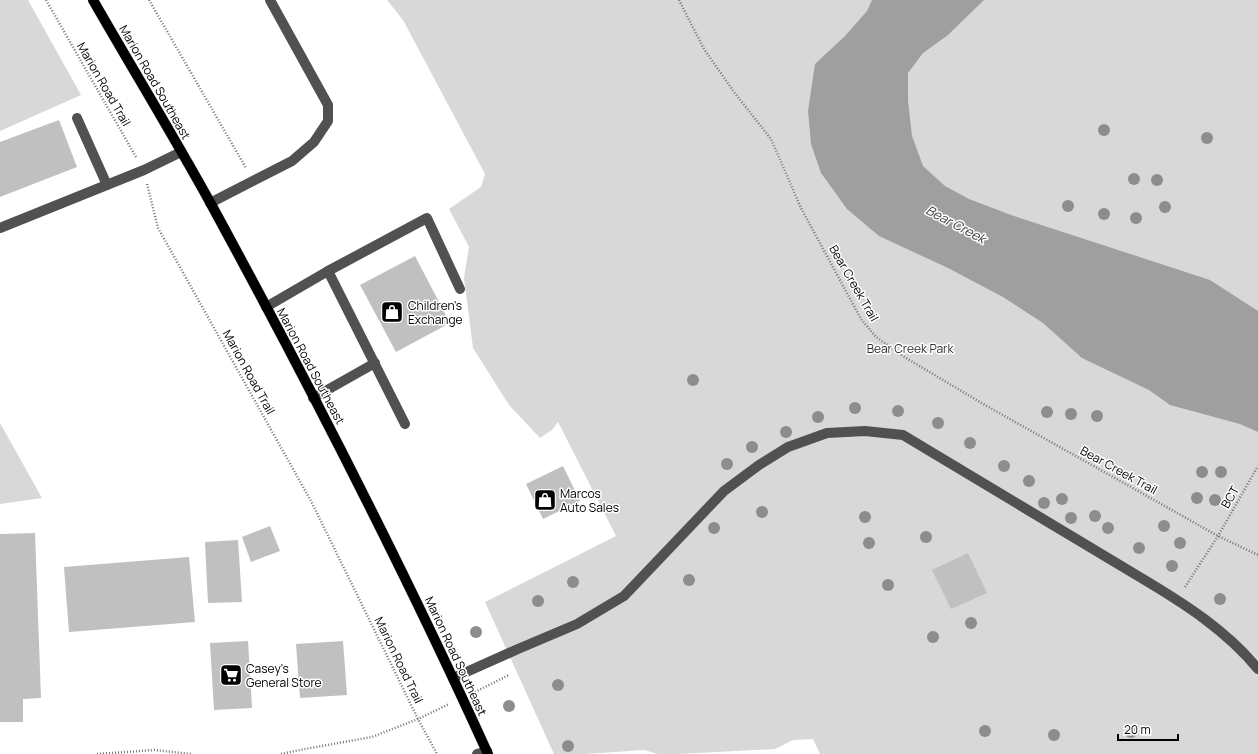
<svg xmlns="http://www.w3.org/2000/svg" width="1258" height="754" font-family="Manrope,sans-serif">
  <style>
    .green { fill: #d8d8d8 }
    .water { fill: #9f9f9f }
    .building { fill: #c0c0c0 }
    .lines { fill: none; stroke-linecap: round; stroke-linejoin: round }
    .major-casing { stroke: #dbdbdb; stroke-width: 11 }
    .path { stroke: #737373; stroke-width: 2.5; stroke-dasharray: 1 2; stroke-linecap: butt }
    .minor { stroke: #515151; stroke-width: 10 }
    .major { stroke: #000; stroke-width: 10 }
    .tree { fill: #8d8d8d }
    .labels { text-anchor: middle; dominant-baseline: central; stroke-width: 3; stroke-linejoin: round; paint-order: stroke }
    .street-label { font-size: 12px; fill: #000; stroke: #fff }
    .poi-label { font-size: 12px; fill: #000; stroke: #fff; text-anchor: start }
    .park-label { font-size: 12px; fill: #2f2f2f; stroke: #fff }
    .water-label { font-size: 13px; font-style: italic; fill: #404040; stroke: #fff }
  </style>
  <rect width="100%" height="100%" fill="#fff"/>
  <!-- green -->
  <g class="green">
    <path d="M0,0H28L81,95L0,131Z"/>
    <path d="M387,0H1258V754H820L813,739L793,740L775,749L679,754H658L644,750L585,754H554L485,602L616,536L558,422L552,430L540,438L509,405L473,348L464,278L469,247L449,209L481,187L485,174L403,20Z"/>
    <path d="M0,423L42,498L0,504Z"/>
  </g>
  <!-- water -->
  <path class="water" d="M872,0H984L948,35L923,53L908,73V101L912,136L923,166L945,186L969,199L1011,215L1210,280L1258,311V432L1240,424L1170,405L1149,390L1082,358L1043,323L1003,297L948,268L879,236L847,209L821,173L811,144L808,111L815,64L845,36L867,11Z"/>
  <!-- building -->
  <g class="building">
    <path d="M59,120L77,167L0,197V142Z"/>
    <path d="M415,256L450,323L396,352L360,285Z"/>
    <path d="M563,466L580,501L543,519L526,484Z"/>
    <path d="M270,526L280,551L251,562L242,537Z"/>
    <path d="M35,533L41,698L23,699V722H0V534Z"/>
    <path d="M238,540L242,602L208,603L205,542Z"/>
    <path d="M968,553L987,593L951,609L932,570Z"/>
    <path d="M189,557L195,622L69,632L64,567Z"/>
    <path d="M248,641L252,708L214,710L210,643Z"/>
    <path d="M343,641L347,695L300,698L296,644Z"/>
  </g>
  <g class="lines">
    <!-- major casing -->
    <g class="major-casing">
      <path id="major" d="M93,0C132,68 173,135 211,204C309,384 403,567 488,754"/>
    </g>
    <!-- path -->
    <g class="path">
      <path d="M46,0L136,157"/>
      <path d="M149,0L246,168"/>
      <path d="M679,0L704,49L734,92L771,139L801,208L861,319L876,337L906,358L985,405L1218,536L1258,555"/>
      <path d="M147,184L158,228L311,501L418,719L437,754"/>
      <path d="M1185,587L1218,536L1258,466"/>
      <path d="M475,692L509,675"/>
      <path d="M97,754L154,750L191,754"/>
      <path d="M281,754L305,749L372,737L418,719L449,704"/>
    </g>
    <!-- minor -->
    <g class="minor">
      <path d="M77,118L107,185"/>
      <path d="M210,203L292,161L314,142L328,121V105L270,0"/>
      <path d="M0,228L144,170L181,152"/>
      <path d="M266,307L328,271"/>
      <path d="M313,398L375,363"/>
      <path d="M405,424L328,271L427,218L460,289"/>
      <path d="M453,678L518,649L577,624L624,596L724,491L759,465L788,447L827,433L865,431L903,435L1143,579C1185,604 1227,631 1258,669"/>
      <path d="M477,754L487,751"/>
    </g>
    <!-- major -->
    <use href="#major" class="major"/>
  </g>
  <!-- trees -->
  <g class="tree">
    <circle cx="1104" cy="130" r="6"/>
    <circle cx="1207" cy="138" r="6"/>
    <circle cx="1134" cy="179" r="6"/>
    <circle cx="1157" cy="180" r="6"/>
    <circle cx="1068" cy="206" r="6"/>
    <circle cx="1165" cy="207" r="6"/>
    <circle cx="1104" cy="214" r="6"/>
    <circle cx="1136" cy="218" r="6"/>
    <circle cx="693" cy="380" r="6"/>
    <circle cx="855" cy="408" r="6"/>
    <circle cx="898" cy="411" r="6"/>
    <circle cx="1047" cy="412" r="6"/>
    <circle cx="1071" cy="414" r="6"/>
    <circle cx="1097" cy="416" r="6"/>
    <circle cx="818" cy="417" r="6"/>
    <circle cx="938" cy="423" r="6"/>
    <circle cx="786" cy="432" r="6"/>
    <circle cx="970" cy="443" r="6"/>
    <circle cx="752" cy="447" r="6"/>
    <circle cx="727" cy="464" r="6"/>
    <circle cx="1004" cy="466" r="6"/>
    <circle cx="1202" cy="472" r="6"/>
    <circle cx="1221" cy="472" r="6"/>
    <circle cx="1029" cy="481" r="6"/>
    <circle cx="1197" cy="498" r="6"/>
    <circle cx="1062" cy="499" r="6"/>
    <circle cx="1215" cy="500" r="6"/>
    <circle cx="1044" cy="503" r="6"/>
    <circle cx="762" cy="512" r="6"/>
    <circle cx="1095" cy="516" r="6"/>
    <circle cx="865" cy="517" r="6"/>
    <circle cx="1071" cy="518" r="6"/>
    <circle cx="1164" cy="526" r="6"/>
    <circle cx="714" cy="528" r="6"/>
    <circle cx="1108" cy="528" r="6"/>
    <circle cx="926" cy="537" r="6"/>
    <circle cx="869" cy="543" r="6"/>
    <circle cx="1180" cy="543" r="6"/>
    <circle cx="1139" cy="548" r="6"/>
    <circle cx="1172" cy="566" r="6"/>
    <circle cx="689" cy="580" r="6"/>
    <circle cx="573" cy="582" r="6"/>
    <circle cx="888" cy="585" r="6"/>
    <circle cx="1220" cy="599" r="6"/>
    <circle cx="538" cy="601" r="6"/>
    <circle cx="971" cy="623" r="6"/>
    <circle cx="476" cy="632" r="6"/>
    <circle cx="933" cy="637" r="6"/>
    <circle cx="558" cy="685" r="6"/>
    <circle cx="509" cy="706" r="6"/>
    <circle cx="985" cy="731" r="6"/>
    <circle cx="1131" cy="732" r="6"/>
    <circle cx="1054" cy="735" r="6"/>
    <circle cx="568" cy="746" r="6"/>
  </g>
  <!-- icons -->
  <defs>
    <g id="shop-square" transform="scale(1.15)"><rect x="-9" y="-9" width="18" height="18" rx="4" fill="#000" stroke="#fff"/><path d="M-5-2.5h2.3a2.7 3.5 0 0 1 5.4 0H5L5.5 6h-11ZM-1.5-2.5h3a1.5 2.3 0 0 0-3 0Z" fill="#fff"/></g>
    <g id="supermarket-square" transform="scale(1.15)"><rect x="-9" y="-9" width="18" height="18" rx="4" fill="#000" stroke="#fff"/><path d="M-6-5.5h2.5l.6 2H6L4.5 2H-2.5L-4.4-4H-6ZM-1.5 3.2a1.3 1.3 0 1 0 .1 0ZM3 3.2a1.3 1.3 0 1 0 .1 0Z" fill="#fff"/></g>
  </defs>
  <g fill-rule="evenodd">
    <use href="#shop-square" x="392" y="312"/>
    <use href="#shop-square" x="545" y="500"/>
    <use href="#supermarket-square" x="231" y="675"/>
  </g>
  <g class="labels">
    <!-- street labels -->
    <g class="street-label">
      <text transform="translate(155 82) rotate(60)">Marion Road Southeast</text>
      <text transform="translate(104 84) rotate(60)">Marion Road Trail</text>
      <text transform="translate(854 283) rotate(60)">Bear Creek Trail</text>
      <text transform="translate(311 366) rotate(62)">Marion Road Southeast</text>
      <text transform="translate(249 372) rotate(61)">Marion Road Trail</text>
      <text transform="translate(1119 470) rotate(29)">Bear Creek Trail</text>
      <text transform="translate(1230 497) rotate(-60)">BCT</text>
      <text transform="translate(456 656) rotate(65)">Marion Road Southeast</text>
      <text transform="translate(399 660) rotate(64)">Marion Road Trail</text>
    </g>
    <!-- poi labels -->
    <g class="poi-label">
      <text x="408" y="305">Children's<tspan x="408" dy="14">Exchange</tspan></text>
      <text x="560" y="493">Marcos<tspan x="560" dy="14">Auto Sales</tspan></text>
      <text x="246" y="668">Casey's<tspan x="246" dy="14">General Store</tspan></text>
    </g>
    <!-- park labels -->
    <g class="park-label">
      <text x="910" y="348">Bear Creek Park</text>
    </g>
    <!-- water labels -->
    <g class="water-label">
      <text transform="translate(956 224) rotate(28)">Bear Creek</text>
    </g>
  </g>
  <!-- scale -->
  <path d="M1118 734v6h60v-6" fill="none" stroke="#000000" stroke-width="2"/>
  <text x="1124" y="734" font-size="12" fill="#000000" stroke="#ffffff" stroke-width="3" paint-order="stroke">20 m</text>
</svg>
